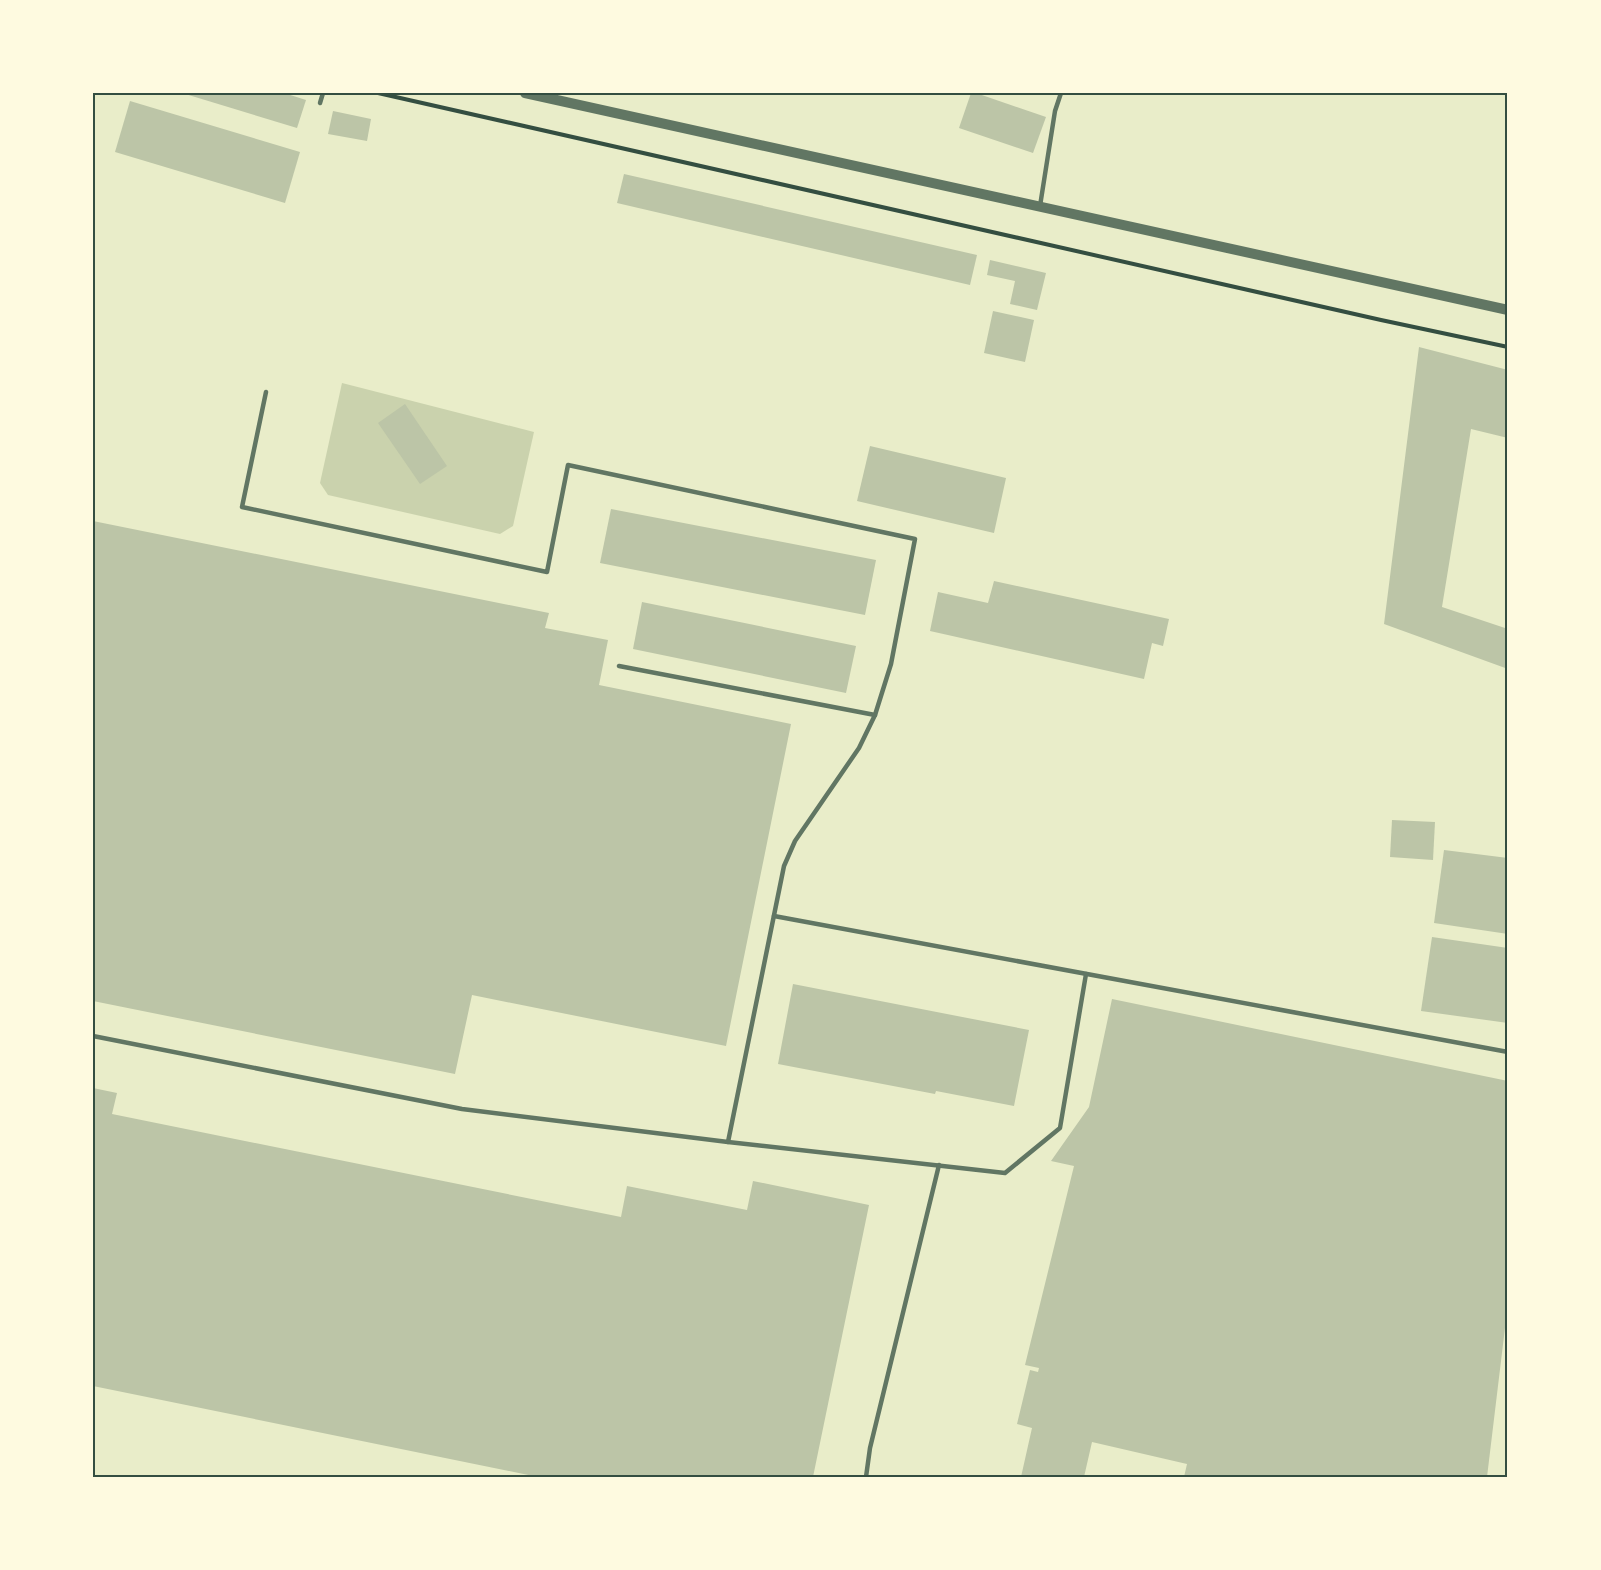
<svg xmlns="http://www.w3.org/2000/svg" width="1601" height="1570" font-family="Lora,serif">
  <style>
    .green { fill: #cad2ad }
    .building { fill: #bcc5a7 }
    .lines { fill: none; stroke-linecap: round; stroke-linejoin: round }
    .path { stroke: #344e41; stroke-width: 4 }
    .service { stroke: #617663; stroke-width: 4.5 }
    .tertiary { stroke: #617663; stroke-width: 10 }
    .neatline { fill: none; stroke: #344e41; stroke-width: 2 }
  </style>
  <rect width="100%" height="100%" fill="#e9edc9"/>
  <!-- green -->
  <path class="green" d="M342,383L534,432L513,526L500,534L328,495L320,483Z"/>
  <!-- building -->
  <g class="building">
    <path d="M182,93H284L306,100L297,128Z"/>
    <path d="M971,93H976L1046,117L1033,153L959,128Z"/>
    <path d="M130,101L300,152L285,203L115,152Z"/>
    <path d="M333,111L371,119L367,141L328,134Z"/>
    <path d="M624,174L977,255L970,285L617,203Z"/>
    <path d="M990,260L1046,273L1037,310L1010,304L1015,281L987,275Z"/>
    <path d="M993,311L1034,320L1025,362L984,353Z"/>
    <path d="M1419,347L1508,370V438L1471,429L1442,607L1508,629V669L1384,624Z"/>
    <path d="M405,404L447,466L420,484L378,423Z"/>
    <path d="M870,446L1006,478L994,533L857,501Z"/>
    <path d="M611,509L876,560L865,615L600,563Z"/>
    <path d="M93,521L549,613L545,628L608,640L599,685L791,724L726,1046L472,995L455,1074L93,1001Z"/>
    <path d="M994,581L1169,619L1163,646L1152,643L1144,679L930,631L938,592L988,603Z"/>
    <path d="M642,602L856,646L846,693L633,649Z"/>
    <path d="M1392,820L1435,822L1433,860L1390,857Z"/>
    <path d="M1444,850L1508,858V934L1434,923Z"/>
    <path d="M1432,937L1508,948V1023L1421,1011Z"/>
    <path d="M793,984L1029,1030L1014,1106L936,1091L935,1094L778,1064Z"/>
    <path d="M1112,999L1508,1081V1303L1487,1477L1458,1475V1477H1184L1187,1464L1092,1442L1084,1477H1021L1032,1428L1017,1424L1030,1370L1038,1372L1039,1368L1025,1365L1074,1166L1051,1161L1089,1107Z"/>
    <path d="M93,1088L117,1093L112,1114L621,1217L627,1186L747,1210L753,1181L869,1205L813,1477H538L93,1386Z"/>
  </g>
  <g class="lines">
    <!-- path -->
    <path class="path" d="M378,93L1381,320L1508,347"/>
    <!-- service -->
    <g class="service">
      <path d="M320,103L323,93"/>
      <path d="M1040,206L1055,111L1061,93"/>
      <path d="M266,392L242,507L547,572L568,465L915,539L891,664L875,715L859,748L795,841L784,866L728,1142"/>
      <path d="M619,666L875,715"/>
      <path d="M774,916L1508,1052"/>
      <path d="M93,1036L462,1109L728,1142L1005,1173L1060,1128L1086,974"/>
      <path d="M866,1477L870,1448L939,1165"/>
    </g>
    <!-- tertiary -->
    <path class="tertiary" d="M525,93L1508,310"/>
  </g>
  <!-- border -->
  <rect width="1601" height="1570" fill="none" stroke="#fefae0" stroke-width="189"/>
  <rect x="94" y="94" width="1412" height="1382" class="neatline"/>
</svg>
